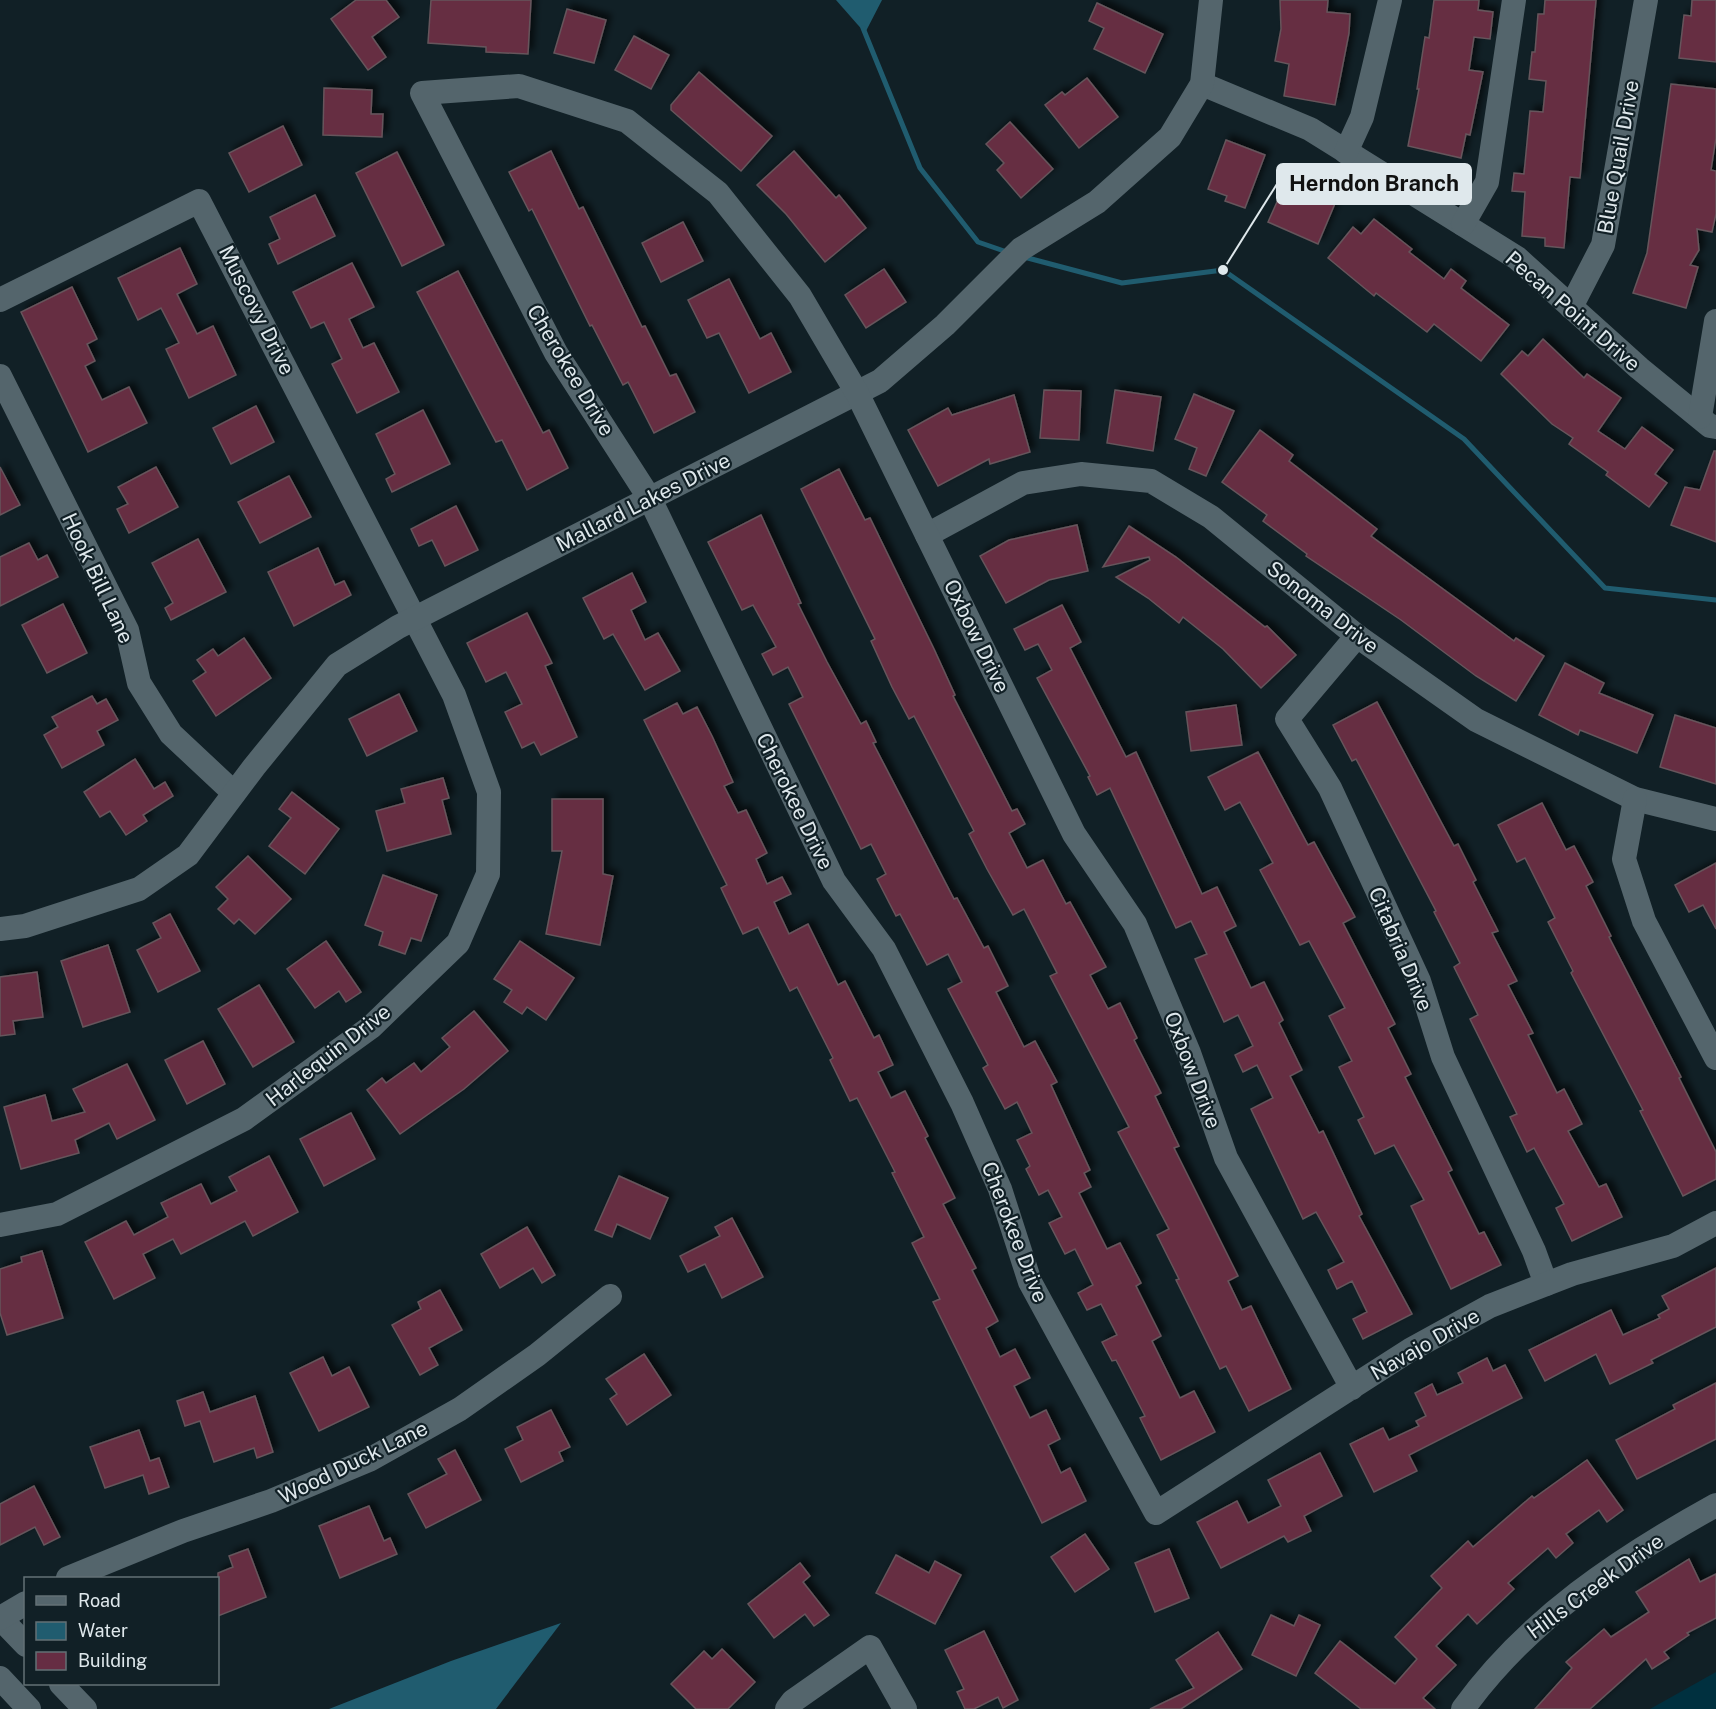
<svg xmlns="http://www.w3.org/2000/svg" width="1716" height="1709" font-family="'Public Sans',sans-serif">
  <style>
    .green { fill: #00303f }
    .water { fill: #205c6f }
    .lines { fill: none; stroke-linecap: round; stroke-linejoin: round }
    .stream { stroke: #205c6f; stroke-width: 5 }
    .building { fill: #662d43; stroke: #66555b; stroke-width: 1.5; filter: url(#shadow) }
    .minor { stroke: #54656c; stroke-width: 24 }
    .labels { text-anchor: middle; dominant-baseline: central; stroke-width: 4.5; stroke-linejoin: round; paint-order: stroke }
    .street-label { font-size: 21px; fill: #dfe8ec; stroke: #112026 }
    .leader { fill: none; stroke: #dfe8ec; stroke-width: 2 }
    .callout-dot { fill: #dfe8ec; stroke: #112026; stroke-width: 2 }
    .callout { fill: #dfe8ec; stroke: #dfe8ec; stroke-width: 2 }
    .callout-label { font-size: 22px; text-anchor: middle; font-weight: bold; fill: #111 }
  </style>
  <defs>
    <filter id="shadow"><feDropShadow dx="5" dy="-5" stdDeviation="3" flood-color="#0009"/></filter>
  </defs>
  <rect width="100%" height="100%" fill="#112026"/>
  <!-- green -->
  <path class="green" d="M1716,1672V1709H1650Z"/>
  <!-- water -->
  <g class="water">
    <path d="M836,0H882L865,33Z"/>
    <path d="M561,1623L496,1709H329L451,1661Z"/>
  </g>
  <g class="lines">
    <!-- stream -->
    <g class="stream">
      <path d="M863,28L920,168L978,242L1007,252"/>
      <path d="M1024,257L1122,283L1223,270L1464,439L1605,588L1716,600"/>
    </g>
  </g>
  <!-- building -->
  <g class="building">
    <path d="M356,0H386L399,17L372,37L386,57L368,70L331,19Z"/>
    <path d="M431,0H531L528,54L486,52V47L428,43Z"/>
    <path d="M1280,0H1328L1327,12L1350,14L1349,33L1335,105L1284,96L1289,64L1275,61L1281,29Z"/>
    <path d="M1434,0H1479L1478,10L1493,12L1490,39L1474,37L1469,70L1483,72L1470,135L1466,134L1461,158L1408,146L1419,89H1417L1425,37L1429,38Z"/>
    <path d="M1545,0H1596L1580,178L1570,177L1564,248L1545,246V238L1522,236L1525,192L1512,191L1514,173L1524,174L1530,111L1543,112L1546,81L1529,79L1532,52H1535L1538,14H1544Z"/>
    <path d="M1692,0H1716V62L1679,58L1684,15L1691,16Z"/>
    <path d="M1097,3L1163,34L1145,73L1094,49L1104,28L1089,21Z"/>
    <path d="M567,9L606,20L594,63L554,53Z"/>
    <path d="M634,36L669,55L651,89L615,70Z"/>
    <path d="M699,72L772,136L741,171L671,110V105Z"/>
    <path d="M1087,78L1118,117L1079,148L1045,105L1062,92L1065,95Z"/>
    <path d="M1671,84L1716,89V138L1711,170L1716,171V214L1712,232L1697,229L1699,250L1690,265L1698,267L1686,308L1633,293L1647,253Z"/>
    <path d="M324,88L372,90L371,114H383L382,137L323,135Z"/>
    <path d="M1010,122L1053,169L1021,198L997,170L1004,163L986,144Z"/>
    <path d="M283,126L302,165L249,192L229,153Z"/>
    <path d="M1226,140L1265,155L1245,208L1225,201L1227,196L1208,189Z"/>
    <path d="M551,151L579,209L583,207L642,327L645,326L670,376L676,374L695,412L654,433L628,382L623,385L592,325L590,326L532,209L529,211L509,172Z"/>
    <path d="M794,151L836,198L839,195L866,228L825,262L786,214L757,185Z"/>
    <path d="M397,152L444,245L402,266L356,173Z"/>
    <path d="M1290,173L1339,194L1318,244L1268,222Z"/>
    <path d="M315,195L335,236L278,264L269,244L280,239L270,217Z"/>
    <path d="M1374,219L1412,249L1409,252L1444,279L1451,269L1466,281L1461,288L1509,325L1481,361L1434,324L1427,332L1376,293L1374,296L1328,258L1353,227L1361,234Z"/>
    <path d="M683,222L703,261L661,282L642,243Z"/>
    <path d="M180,248L197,284L177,294L197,334L213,326L236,375L189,398L166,349L179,343L161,308L138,320L118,278Z"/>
    <path d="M352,263L374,307L349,319L363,348L374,343L399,392L357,413L332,364L342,359L324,322L311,328L293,292Z"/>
    <path d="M884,269L906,302L866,328L845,295Z"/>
    <path d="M458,271L543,433L549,430L568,468L527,490L502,440L496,442L417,292Z"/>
    <path d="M729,279L760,339L771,333L791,372L749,393L719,333L707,338L688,300Z"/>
    <path d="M72,287L97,339L87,344L95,361L85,366L102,400L129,387L147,423L88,452L21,312Z"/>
    <path d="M1543,339L1584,378L1587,374L1621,398L1598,431L1625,449L1642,427L1673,450L1655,474L1667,483L1649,507L1606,475L1608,472L1569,444L1573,438L1552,424L1501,374L1522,351L1528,356Z"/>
    <path d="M1044,390L1081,391L1079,440L1040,438Z"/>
    <path d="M1115,390L1161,397L1153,451L1107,443Z"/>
    <path d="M1194,394L1234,411L1206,476L1189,469L1197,448L1175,439Z"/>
    <path d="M1014,395L1030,452L990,464L989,459L938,486L908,430L948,408L952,415Z"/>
    <path d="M256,406L274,442L231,464L213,428Z"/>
    <path d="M423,410L450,464L392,492L386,479L395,474L376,434Z"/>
    <path d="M1260,430L1293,455L1289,461L1377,529L1371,536L1514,641L1516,638L1544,656L1516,701L1476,676L1401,620L1306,556L1307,554L1263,521L1267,515L1222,482Z"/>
    <path d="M1714,451H1716V542L1671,525L1685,487L1700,490Z"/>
    <path d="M0,467L20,505L0,515Z"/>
    <path d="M156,467L178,507L129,533L117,509L128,504L118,487Z"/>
    <path d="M839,469L865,520L870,518L934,649L955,695L953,696L1012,811L1017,809L1025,824L1009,833L1027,868L1043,860L1066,904L1070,902L1106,967L1090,975L1108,1009L1120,1003L1137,1038L1134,1040L1161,1093L1155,1096L1179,1146L1174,1148L1238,1276L1228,1281L1242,1310L1251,1306L1291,1389L1249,1411L1226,1366L1220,1369L1176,1280L1179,1279L1157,1235L1169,1229L1118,1132L1129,1127L1050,976L1057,973L1024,909L1013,915L987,869L969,834L974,831L914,716L909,719L892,687L871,641L875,639L801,489Z"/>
    <path d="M289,476L311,517L260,543L238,502Z"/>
    <path d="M456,506L478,550L445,566L432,540L419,546L411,529Z"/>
    <path d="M761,515L801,603L798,604L827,662L861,724L866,721L876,742L873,743L954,899L957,898L984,948L988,946L1008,986L996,992L1024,1047L1035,1041L1057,1082L1051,1085L1090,1170L1084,1173L1091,1187L1079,1193L1107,1249L1120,1243L1141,1283L1136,1286L1161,1336L1152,1341L1180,1398L1194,1391L1215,1432L1161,1460L1140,1418L1145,1416L1116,1360L1112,1361L1102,1342L1117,1335L1101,1304L1087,1310L1078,1293L1093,1285L1075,1249L1065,1254L1049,1223L1062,1217L1048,1190L1039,1195L1026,1169L1030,1166L1017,1140L1032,1133L1017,1102L1005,1109L983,1068L988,1065L948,989L962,982L948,954L927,965L900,914L896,916L877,879L886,874L871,844L861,849L789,704L803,697L788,667L773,675L762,654L776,647L753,605L742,610L708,542Z"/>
    <path d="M1077,525L1088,571L1049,580L1006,603L980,556L1009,540Z"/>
    <path d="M1129,526L1176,557L1265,627L1267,626L1296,655L1261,688L1223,649L1183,617L1179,623L1148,598L1116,577L1150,560L1149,557L1103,567Z"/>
    <path d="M198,539L226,592L171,620L165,608L173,603L152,563Z"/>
    <path d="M29,543L38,560L47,555L58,577L0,606V557Z"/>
    <path d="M318,548L335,585L344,581L351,595L294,626L268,572Z"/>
    <path d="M632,573L646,602L631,610L645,640L658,633L680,671L645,690L613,634L604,639L583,598Z"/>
    <path d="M63,604L87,653L47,673L22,625Z"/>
    <path d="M1062,605L1081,642L1070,648L1126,757L1136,752L1202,894L1217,887L1236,926L1224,932L1251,988L1264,982L1283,1020L1279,1023L1302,1070L1290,1076L1319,1133L1323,1131L1362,1214L1359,1216L1412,1314L1363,1339L1353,1319L1367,1312L1352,1281L1337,1289L1328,1270L1344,1262L1316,1212L1303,1219L1251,1109L1273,1098L1257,1065L1243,1072L1235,1055L1253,1046L1238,1015L1224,1022L1195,959L1207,954L1191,921L1176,928L1110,788L1097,795L1088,777L1090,776L1037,678L1052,670L1038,644L1025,650L1014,629Z"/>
    <path d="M527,613L552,663L545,666L577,737L541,755L534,742L522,748L505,712L522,704L506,672L486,682L467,643Z"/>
    <path d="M244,638L271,678L216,716L193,681L206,672L197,660L213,649L218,656Z"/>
    <path d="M1565,663L1604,683L1599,693L1653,715L1637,753L1580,730L1578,735L1539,715Z"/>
    <path d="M399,694L417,731L367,756L349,719Z"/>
    <path d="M92,696L97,704L106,699L118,720L97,731L104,745L62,768L44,735L58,727L52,717Z"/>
    <path d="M1377,702L1454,846L1458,844L1476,880L1473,882L1498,931L1492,933L1517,981L1508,985L1533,1033L1528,1035L1557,1093L1564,1089L1582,1124L1568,1131L1599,1187L1606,1184L1622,1217L1572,1241L1556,1208L1564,1204L1534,1148L1527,1152L1510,1117L1517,1114L1470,1019L1478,1015L1454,967L1460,963L1434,912L1436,911L1356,759L1352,761L1333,725Z"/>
    <path d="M677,703L683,714L697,707L712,736L733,782L724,786L738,813L746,810L767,853L756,859L767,884L782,877L791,894L774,902L789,934L808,924L838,985L845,981L874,1038L879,1035L893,1065L878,1072L891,1098L905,1091L928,1136L925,1138L955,1198L943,1204L976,1268L972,1270L998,1321L986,1328L1000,1357L1015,1349L1030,1378L1014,1386L1030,1418L1046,1410L1060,1439L1048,1445L1061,1473L1070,1468L1086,1501L1042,1523L933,1302L940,1299L912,1243L924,1237L892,1173L895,1172L857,1098L850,1101L830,1060L833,1058L797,987L790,991L758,927L743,934L721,888L727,885L644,720Z"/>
    <path d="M1236,705L1242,745L1191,751L1186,712Z"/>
    <path d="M1675,715L1716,728V784L1660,767Z"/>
    <path d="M1258,752L1308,845L1314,842L1355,917L1343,923L1395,1024L1388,1028L1411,1074L1405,1077L1452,1170L1448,1172L1479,1234L1484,1232L1501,1265L1451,1289L1411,1206L1424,1200L1394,1145L1375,1154L1358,1120L1364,1117L1339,1067L1352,1061L1329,1016L1345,1008L1309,941L1300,945L1260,870L1273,863L1240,802L1225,810L1208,777Z"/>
    <path d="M135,759L154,789L165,782L173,796L143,815L147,821L126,835L110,811L100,817L84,792Z"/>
    <path d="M443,778L449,798L442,800L451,834L387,851L376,811L405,803L401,789Z"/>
    <path d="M292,792L339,829L305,874L269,846L291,818L279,809Z"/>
    <path d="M552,799H603V874L613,876L600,945L546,934L562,851H552Z"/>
    <path d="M1542,803L1566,850L1574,846L1593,882L1586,886L1611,936L1609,937L1681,1077L1679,1078L1716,1152V1179L1683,1196L1640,1111L1643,1110L1571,973L1573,971L1548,922L1555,918L1525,858L1517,862L1498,825Z"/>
    <path d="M248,856L291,899L255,934L239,919L234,924L218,909L228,899L216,887Z"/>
    <path d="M1716,863V929L1703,905L1689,912L1675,885Z"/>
    <path d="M383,875L437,895L421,941L411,938L405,954L379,945L383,932L365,925Z"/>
    <path d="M170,914L200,971L158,992L137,950L161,938L153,923Z"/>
    <path d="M326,941L361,992L346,1002L339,991L315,1008L287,969Z"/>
    <path d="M520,941L574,978L546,1020L527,1007L522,1014L504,1002L512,990L494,979Z"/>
    <path d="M108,945L130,1012L83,1027L61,961Z"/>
    <path d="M37,972L43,1017L13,1021L15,1034L0,1036V977Z"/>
    <path d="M259,985L294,1042L253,1067L218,1009Z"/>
    <path d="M474,1011L508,1051L464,1089L400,1134L367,1090L382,1078L386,1083L414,1063L421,1072L450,1047L442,1038Z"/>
    <path d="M203,1041L225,1084L187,1104L165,1060Z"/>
    <path d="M127,1064L155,1120L117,1139L109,1123L75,1140L79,1153L21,1169L4,1107L45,1095L52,1121L85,1112L73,1089Z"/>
    <path d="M351,1113L375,1159L324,1186L300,1139Z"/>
    <path d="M269,1156L298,1212L253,1236L245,1221L181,1254L173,1239L143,1254L155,1278L114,1299L85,1242L126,1221L134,1235L168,1217L161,1203L201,1184L211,1204L237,1191L229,1177Z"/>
    <path d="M619,1176L668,1198L650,1239L617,1224L612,1237L595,1230Z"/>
    <path d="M732,1218L763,1277L722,1298L705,1264L688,1272L680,1256L720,1236L715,1227Z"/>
    <path d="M527,1227L555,1275L542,1283L533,1268L500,1288L481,1254Z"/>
    <path d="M42,1251L63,1318L7,1335L0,1313V1269L22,1262L21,1257Z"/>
    <path d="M1716,1268V1327L1651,1360L1653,1363L1610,1384L1596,1354L1545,1381L1529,1350L1611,1310L1623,1335L1660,1318L1658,1315L1669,1309L1662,1296Z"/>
    <path d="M440,1290L462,1330L429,1348L438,1365L420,1375L392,1325L421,1309L418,1302Z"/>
    <path d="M644,1354L671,1395L627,1425L610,1399L617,1394L606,1379Z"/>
    <path d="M323,1357L332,1376L349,1367L369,1407L319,1431L290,1373Z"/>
    <path d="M1487,1358L1493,1371L1505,1365L1522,1398L1409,1455L1417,1471L1374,1492L1350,1444L1383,1428L1389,1440L1419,1426L1416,1421L1426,1416L1415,1393L1432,1384L1437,1395L1463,1383L1458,1373Z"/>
    <path d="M1716,1383V1439L1637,1479L1616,1440L1675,1409L1673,1405Z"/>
    <path d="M203,1392L210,1412L255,1396L273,1452L257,1458L254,1448L214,1462L200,1421L185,1426L177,1401Z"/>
    <path d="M551,1410L570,1447L559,1452L563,1461L521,1482L505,1449L523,1440L517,1427Z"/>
    <path d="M139,1430L150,1461L159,1458L169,1487L149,1494L143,1475L105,1488L90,1447Z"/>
    <path d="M455,1450L481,1500L426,1528L408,1494L447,1474L438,1459Z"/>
    <path d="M1320,1453L1342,1496L1304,1516L1311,1531L1288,1542L1284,1536L1221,1568L1197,1522L1237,1501L1248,1523L1281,1506L1268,1480Z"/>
    <path d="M1587,1460L1623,1510L1607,1522L1599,1510L1566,1534L1573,1543L1556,1558L1548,1548L1508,1583L1514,1589L1477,1624L1468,1614L1436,1646L1456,1665L1423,1698L1435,1709H1361L1315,1673L1340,1641L1395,1684L1417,1659L1395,1637L1442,1588L1431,1576L1468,1541L1473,1547L1532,1496L1534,1498Z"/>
    <path d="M34,1486L60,1537L44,1545L35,1527L0,1545V1504Z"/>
    <path d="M369,1506L384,1541L390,1538L397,1554L340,1578L319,1526Z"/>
    <path d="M1085,1534L1109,1569L1075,1592L1051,1557Z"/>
    <path d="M248,1549L266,1597L218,1616V1573L233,1567L229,1556Z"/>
    <path d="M1169,1549L1189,1598L1155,1612L1135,1563Z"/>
    <path d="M896,1555L929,1573L935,1561L961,1575L935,1624L876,1593Z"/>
    <path d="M1689,1559L1700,1582L1716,1574V1618L1687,1633L1689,1635L1664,1652L1669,1658L1652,1669L1646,1659L1590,1709H1535L1572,1668L1566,1662L1604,1629L1611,1637L1649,1612L1636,1592Z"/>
    <path d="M800,1563L810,1576L803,1582L829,1615L814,1626L805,1614L774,1638L748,1604Z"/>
    <path d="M1271,1615L1294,1626L1299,1615L1320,1625L1296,1676L1252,1655Z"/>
    <path d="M984,1631L1018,1700L1003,1708L998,1697L974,1709H965L957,1692L964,1689L945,1650Z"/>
    <path d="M1218,1632L1242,1669L1181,1709H1150L1194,1688L1176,1660Z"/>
    <path d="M722,1649L755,1682L728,1709H696L671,1684L704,1651L712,1659Z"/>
  </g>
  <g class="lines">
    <!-- minor -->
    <g class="minor">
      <path d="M1202,84L1310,129L1517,258L1639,368L1710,426L1716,427"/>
      <path d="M1346,152L1362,117L1390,0"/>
      <path d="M1463,224L1487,182L1514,0"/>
      <path d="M0,300L199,201L454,695L489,792L488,874L458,943L371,1027L244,1119L57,1214L0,1225"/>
      <path d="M1571,307L1603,245L1646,0"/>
      <path d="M0,376L127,630L139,683L171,734L234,793"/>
      <path d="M1700,417L1716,321"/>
      <path d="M927,535L1023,483L1081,474L1151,481L1211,517L1357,636L1476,720L1635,799L1716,819"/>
      <path d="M1357,636L1287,719L1330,788L1419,981L1443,1057L1534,1251L1546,1284"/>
      <path d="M1635,799L1624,859L1644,921L1716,1058"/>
      <path d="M0,929L25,926L139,889L188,855L254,767L337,665L398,627L880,381L945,325L1021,249L1097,202L1170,137L1202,84L1211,0"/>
      <path d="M1352,1388L1226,1158L1189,1053L1135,924L1074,834L857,393L800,296L718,193L627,121L519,86L422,93L556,353L650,499L834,881L884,949L962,1103L1000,1189L1030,1282L1156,1513L1410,1350L1490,1306L1572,1274L1673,1246L1716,1223"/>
      <path d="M68,1578L183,1531L271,1501L369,1460L460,1409L537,1355L610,1296"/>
      <path d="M0,1618L26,1645"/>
      <path d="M0,1618L26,1603"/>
      <path d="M0,1678L29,1709"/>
      <path d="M61,1684L85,1709"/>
      <path d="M787,1709L793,1701L870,1647L905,1709"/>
      <path d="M1463,1709C1528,1619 1620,1558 1716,1505"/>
    </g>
  </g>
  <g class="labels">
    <!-- street labels -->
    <g class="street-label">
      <text transform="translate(1618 157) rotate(-80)">Blue Quail Drive</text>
      <text transform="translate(257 310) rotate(63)">Muscovy Drive</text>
      <text transform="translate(1573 311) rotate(41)">Pecan Point Drive</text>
      <text transform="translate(571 370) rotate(59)">Cherokee Drive</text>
      <text transform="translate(643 502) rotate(-27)">Mallard Lakes Drive</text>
      <text transform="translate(98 578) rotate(65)">Hook Bill Lane</text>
      <text transform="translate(1323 607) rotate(38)">Sonoma Drive</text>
      <text transform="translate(977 636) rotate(64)">Oxbow Drive</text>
      <text transform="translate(795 801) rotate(64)">Cherokee Drive</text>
      <text transform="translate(1401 949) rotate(67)">Citabria Drive</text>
      <text transform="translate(328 1055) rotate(-38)">Harlequin Drive</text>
      <text transform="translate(1193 1070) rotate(69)">Oxbow Drive</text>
      <text transform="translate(1015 1232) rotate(69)">Cherokee Drive</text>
      <text transform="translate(1425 1344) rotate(-30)">Navajo Drive</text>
      <text transform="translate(353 1462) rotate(-26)">Wood Duck Lane</text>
      <text transform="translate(1595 1586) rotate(-36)">Hills Creek Drive</text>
    </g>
  </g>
  <!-- callouts -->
  <path class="leader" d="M1223 270L1277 184"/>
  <circle class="callout-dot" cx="1223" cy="270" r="6"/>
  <rect class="callout" x="1277" y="164" width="194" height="40" rx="6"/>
  <g class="callout-label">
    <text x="1374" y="191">Herndon Branch</text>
  </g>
  <!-- legend -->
  <rect x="24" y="1577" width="195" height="108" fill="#112026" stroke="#637075" stroke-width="1.5"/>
  <rect x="36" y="1596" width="30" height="9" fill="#54656c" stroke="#637075" stroke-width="1.5"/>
  <text x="78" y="1607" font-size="18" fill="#dfe8ec">Road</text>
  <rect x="36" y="1622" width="30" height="18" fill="#205c6f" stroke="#637075" stroke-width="1.5"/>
  <text x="78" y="1637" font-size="18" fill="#dfe8ec">Water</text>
  <rect x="36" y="1652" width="30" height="18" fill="#662d43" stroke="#637075" stroke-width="1.5"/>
  <text x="78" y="1667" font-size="18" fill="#dfe8ec">Building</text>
</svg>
